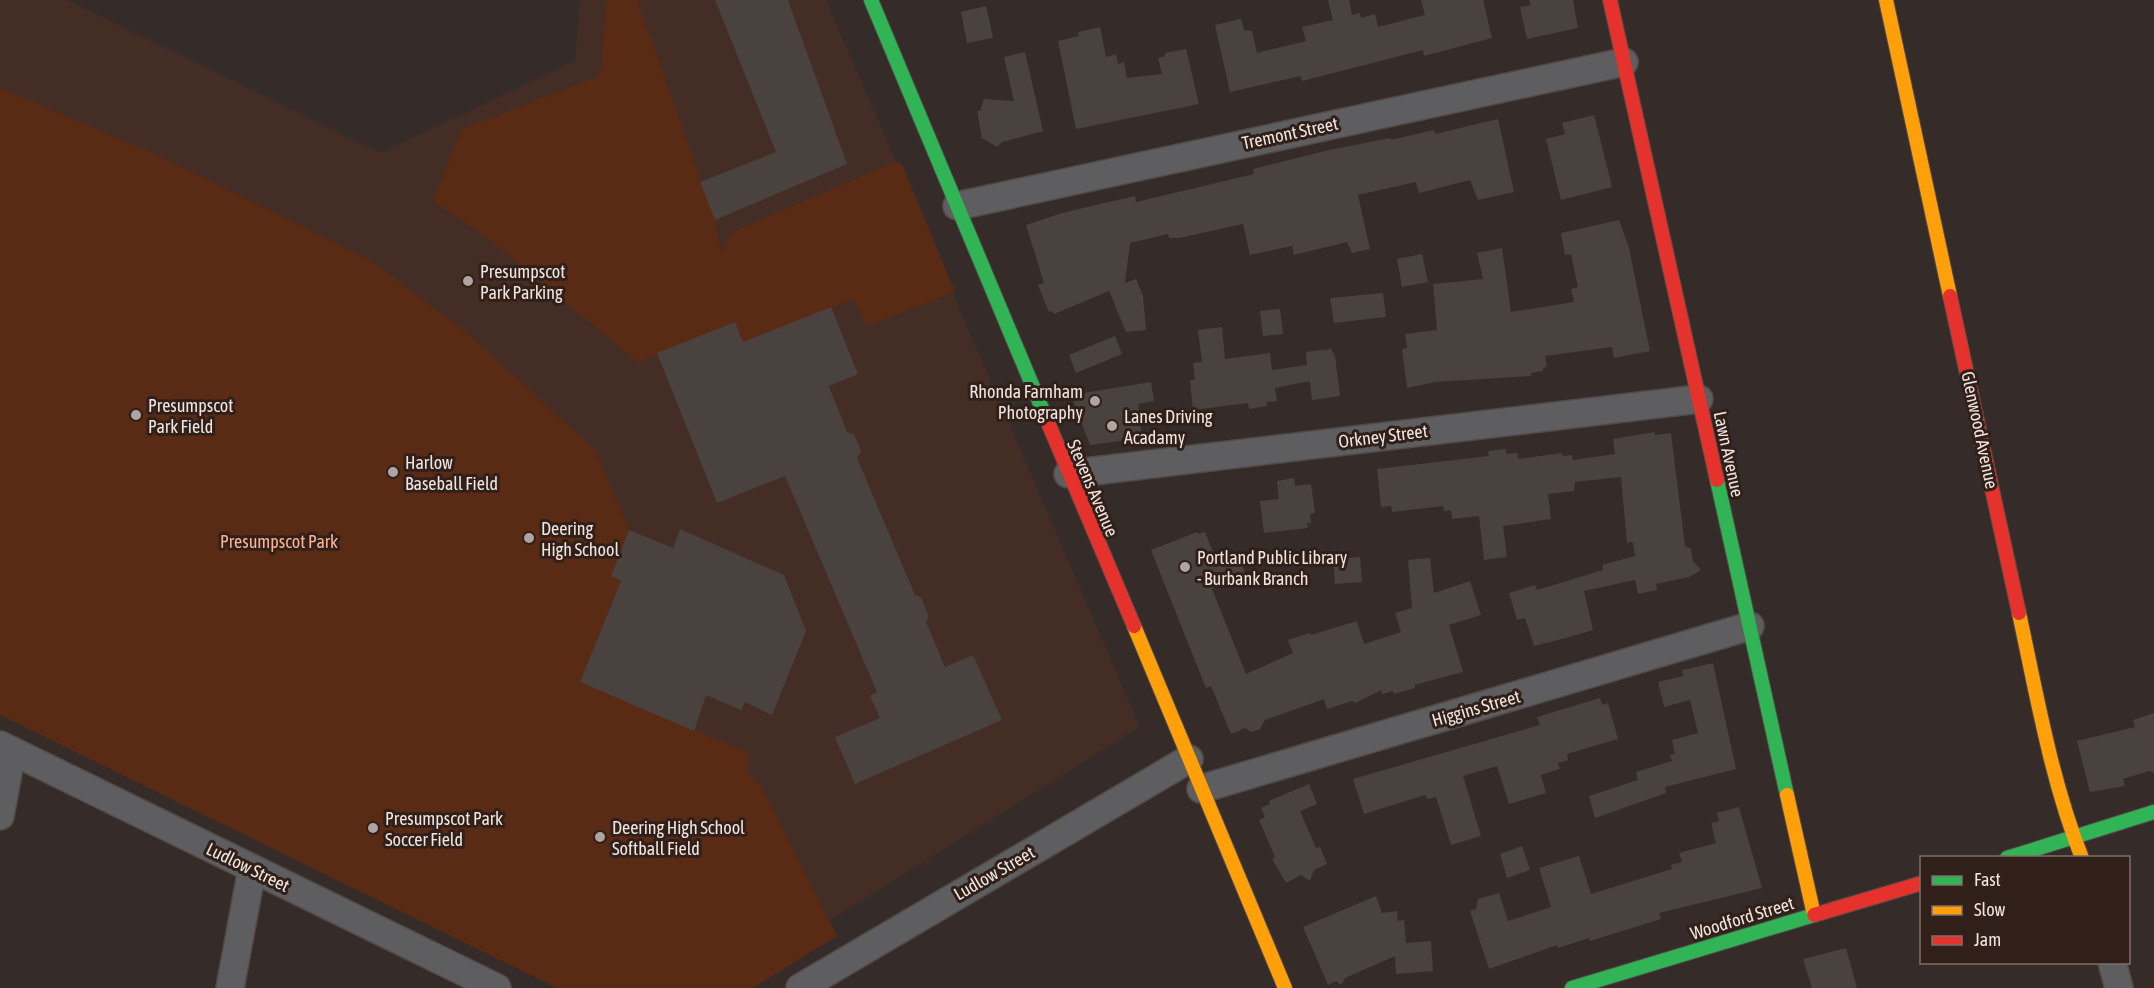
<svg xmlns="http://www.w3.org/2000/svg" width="2154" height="988" font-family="'Asap Condensed',sans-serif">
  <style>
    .built { fill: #432d24 }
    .green { fill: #592a14 }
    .building { fill: #4a423f }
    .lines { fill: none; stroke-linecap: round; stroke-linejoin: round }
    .street-casing { stroke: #524a47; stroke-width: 30 }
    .fast-casing { stroke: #524a47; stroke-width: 16 }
    .slow-casing { stroke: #524a47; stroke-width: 16 }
    .jam-casing { stroke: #524a47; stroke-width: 16 }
    .street { stroke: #5e5d5f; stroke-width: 27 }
    .fast { stroke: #30b455; stroke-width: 14 }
    .slow { stroke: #ff9f0a; stroke-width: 14 }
    .jam { stroke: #e5322d; stroke-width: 14 }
    .poi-dot { fill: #afa4a1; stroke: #312019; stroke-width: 2 }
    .labels { text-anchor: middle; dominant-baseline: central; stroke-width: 6; stroke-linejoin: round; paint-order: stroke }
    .street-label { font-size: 18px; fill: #f1e5e1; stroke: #312019 }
    .poi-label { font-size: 18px; fill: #f1e5e1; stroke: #312019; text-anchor: start }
    .park-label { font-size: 18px; fill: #fdb495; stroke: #312019 }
  </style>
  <rect width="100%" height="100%" fill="#352c29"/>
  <!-- built -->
  <path class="built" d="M0,0H68L380,153L575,61L580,0H826L1140,727L721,988H583L0,711Z"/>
  <!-- green -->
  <g class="green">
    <path d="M607,0H637L715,220L721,252L732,232L895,162L902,164L955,292L866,326L854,299L743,342L734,322L638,362L485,236L433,201L462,129L600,76Z"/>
    <path d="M0,88L168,160L371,261L465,331L595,450L629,530L611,576L621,581L580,682L747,752V773L762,787L837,936L753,988H557L0,715Z"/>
  </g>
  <!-- building -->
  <g class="building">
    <path d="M715,0H788L847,164L715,220L700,182L776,152Z"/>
    <path d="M1328,0H1349L1352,15L1360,13L1361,18L1375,14L1378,27L1425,15L1421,0H1483L1492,38L1424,56L1423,50L1302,81L1301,76L1230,92L1215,25L1241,19L1244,30L1252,31L1257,53L1306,41L1302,27L1333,20Z"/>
    <path d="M1529,0H1573L1578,28L1527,39L1520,7L1531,5Z"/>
    <path d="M986,6L993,38L967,43L961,12Z"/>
    <path d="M1100,27L1106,57L1116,54L1118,64L1124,62L1127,78L1162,74L1158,58L1165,56V53L1186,49L1199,104L1076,129L1058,41L1079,36L1078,32Z"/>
    <path d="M1025,52L1043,131L1002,142L997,147L982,138L977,111H980L984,99L1014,101L1004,57Z"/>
    <path d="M1594,115L1612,187L1561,200L1546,139L1565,134L1562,123Z"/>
    <path d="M1498,119L1514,192L1478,200L1470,180L1419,193L1416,182L1358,195L1370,249L1352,253L1347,242L1294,255L1292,246L1250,255L1243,224L1179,238H1169L1168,234L1130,243L1125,283L1136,279L1143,296L1146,330L1126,332L1109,291L1054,314L1052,311L1049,312L1038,285L1044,283L1026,225L1062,213L1135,196L1136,202L1254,174L1253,169L1329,150L1391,138V140L1434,130L1435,134Z"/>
    <path d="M1619,220L1629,248L1650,351L1614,358L1612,347L1545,356L1547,367L1543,368V371L1531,373V376L1435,382L1407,388L1402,349L1407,348L1405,334L1437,330L1433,284L1483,279L1477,253L1502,248L1511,312L1574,302L1571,289L1578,287L1571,254L1565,255L1561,233Z"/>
    <path d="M1422,254L1428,282L1402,287L1397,259Z"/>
    <path d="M1383,293L1386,317L1334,323L1330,298Z"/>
    <path d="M831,307L858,374L829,386L847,432L854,434L861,451L857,458L915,595L921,597L929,617L926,622L945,667L973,655L1002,720L855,784L835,737L880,718L870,696L877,692L785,476L717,503L657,353L735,322L743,342Z"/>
    <path d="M1280,309L1283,334L1263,336L1260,311Z"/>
    <path d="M1222,327L1225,359L1270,353L1272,370L1307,365L1306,352L1331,349L1335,356L1340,396L1312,400L1310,381L1275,388L1277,401L1266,402L1267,406L1249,409L1248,403L1193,410L1190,380H1195L1193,363L1202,362L1198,330Z"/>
    <path d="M1115,336L1122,354L1076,373L1069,355Z"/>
    <path d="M1151,382L1154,401L1138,404L1142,438L1090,445L1071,395Z"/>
    <path d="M1655,432V435L1671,433L1685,546L1691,549L1693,561L1701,570L1689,577L1656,584L1657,590L1638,594L1635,580L1584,591L1593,630L1566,638L1534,646L1525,618L1517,620L1509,593L1535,585L1537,590L1603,570L1602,565L1635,556L1633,542L1627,543L1621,477L1575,482L1574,491L1548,494L1551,519L1503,526L1507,557L1484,560L1479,516L1452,519L1451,510L1444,511L1443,506L1392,512L1391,506L1381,507L1377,469L1489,456L1488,451L1506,449V454L1518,453V459L1562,453L1563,456L1572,455L1573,460L1615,454L1613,439Z"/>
    <path d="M1294,478L1295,486L1311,484L1315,513L1310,514L1311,523H1307L1308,528L1264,533L1260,501L1279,499L1277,481Z"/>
    <path d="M680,529L784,575L806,631L772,715L745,702L741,710L706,695L694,731L580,682L621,581L611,576L629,530L673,548Z"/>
    <path d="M1197,532L1198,534L1205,532L1217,562L1238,554L1246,575L1212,589L1246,674L1293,653L1288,640L1310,633L1311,635L1357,621L1364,644L1401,632L1395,613L1412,608L1408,560L1430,558L1434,593L1470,581L1481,615L1449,625L1463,672L1414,685L1415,688L1394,694L1393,691L1382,694L1381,690L1355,703L1352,701L1327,709L1324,699L1265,720L1260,729L1251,732L1245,728L1231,734L1211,686L1206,688L1151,550Z"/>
    <path d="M1360,557L1362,582L1335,584L1333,559Z"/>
    <path d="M1713,663L1736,769L1665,787L1666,793L1595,818L1589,796L1638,780L1636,772L1672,761L1670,755L1675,754L1672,740L1698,733L1690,700L1664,707L1658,682L1683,676L1682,670Z"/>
    <path d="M1600,698L1602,705L1608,703L1618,739L1567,754L1568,760L1558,763L1560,769L1541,775L1546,793L1509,804L1497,766L1463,776L1481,836L1451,845L1436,797L1427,799L1425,795L1364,814L1353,779L1540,725L1537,717Z"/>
    <path d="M2154,713V773L2149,771L2123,779L2125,786L2090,792L2077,741L2135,727L2133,720Z"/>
    <path d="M1309,784L1317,804L1300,811L1316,848L1320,847L1327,864L1314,870L1310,881L1301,875L1286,883L1272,859L1275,857L1259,820L1265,817L1261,808L1270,804L1269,801Z"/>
    <path d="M1739,807L1762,888L1659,913L1661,919L1590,941L1589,938L1558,948L1557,945L1489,969L1470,911L1476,909L1478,899L1499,893L1508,921L1551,907L1539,868L1579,856L1591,894L1672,869L1671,865L1682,862L1679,853L1716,843L1711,823L1719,821L1717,813Z"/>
    <path d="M1522,846L1530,870L1507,878L1500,854Z"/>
    <path d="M1376,896L1382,913L1397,911L1398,921L1404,920L1406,943L1431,941L1433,971L1396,974L1395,956L1345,978L1341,985L1336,981L1328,985L1303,927Z"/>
    <path d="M1846,948L1857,988H1812L1803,959Z"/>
  </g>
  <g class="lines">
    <!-- street casing -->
    <g class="street-casing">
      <g id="street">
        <path d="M957,206L1624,62"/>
        <path d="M1068,474L1699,399"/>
        <path d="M0,745L497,988"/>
        <path d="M1201,789L1750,626"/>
        <path d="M0,816L12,751"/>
        <path d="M2112,962L2119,988"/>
        <path d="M230,988L252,869"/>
        <path d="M800,988L1189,759"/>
      </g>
    </g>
    <!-- fast casing -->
    <g class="fast-casing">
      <g id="fast">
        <path d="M871,0L1046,418"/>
        <path d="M1717,480L1787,795"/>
        <path d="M2007,858L2154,812"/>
        <path d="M1572,988L1814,915"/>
      </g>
    </g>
    <!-- slow casing -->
    <g class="slow-casing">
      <g id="slow">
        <path d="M1886,0L1950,296"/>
        <path d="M2019,613C2037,696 2051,780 2082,858"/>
        <path d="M1134,626L1285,988"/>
        <path d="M1787,795L1814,915"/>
      </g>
    </g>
    <!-- jam casing -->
    <g class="jam-casing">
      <g id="jam">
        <path d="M1610,0L1717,480"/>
        <path d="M1950,296L2019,613"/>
        <path d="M1046,418L1134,626"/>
        <path d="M1814,915L1922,883"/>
      </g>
    </g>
    <!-- street -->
    <use href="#street" class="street"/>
    <!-- fast -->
    <use href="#fast" class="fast"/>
    <!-- slow -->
    <use href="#slow" class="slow"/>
    <!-- jam -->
    <use href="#jam" class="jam"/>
  </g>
  <!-- markers -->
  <g class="poi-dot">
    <circle cx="468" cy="281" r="6"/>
    <circle cx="1095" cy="401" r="6"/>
    <circle cx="136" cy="415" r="6"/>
    <circle cx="1112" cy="426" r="6"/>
    <circle cx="393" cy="472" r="6"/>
    <circle cx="529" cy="538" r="6"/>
    <circle cx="1185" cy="567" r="6"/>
    <circle cx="373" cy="828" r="6"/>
    <circle cx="600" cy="837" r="6"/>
  </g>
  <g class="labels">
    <!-- street labels -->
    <g class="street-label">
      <text transform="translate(1290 133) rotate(-12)">Tremont Street</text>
      <text transform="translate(1980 430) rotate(78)">Glenwood Avenue</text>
      <text transform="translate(1383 436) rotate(-7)">Orkney Street</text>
      <text transform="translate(1729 454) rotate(78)">Lawn Avenue</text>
      <text transform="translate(1093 488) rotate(67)">Stevens Avenue</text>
      <text transform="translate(1476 708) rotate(-16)">Higgins Street</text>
      <text transform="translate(248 867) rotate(26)">Ludlow Street</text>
      <text transform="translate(994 873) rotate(-30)">Ludlow Street</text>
      <text transform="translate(1742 918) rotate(-17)">Woodford Street</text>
    </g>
    <!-- poi labels -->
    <g class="poi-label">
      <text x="480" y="271">Presumpscot<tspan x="480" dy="21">Park Parking</tspan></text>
      <text x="1083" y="391" text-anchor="end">Rhonda Farnham<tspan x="1083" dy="21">Photography</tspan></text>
      <text x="148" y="405">Presumpscot<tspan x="148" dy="21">Park Field</tspan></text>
      <text x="1124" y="416">Lanes Driving<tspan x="1124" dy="21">Acadamy</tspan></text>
      <text x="405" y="462">Harlow<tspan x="405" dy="21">Baseball Field</tspan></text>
      <text x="541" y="528">Deering<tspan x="541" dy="21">High School</tspan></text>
      <text x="1197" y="557">Portland Public Library<tspan x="1197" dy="21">- Burbank Branch</tspan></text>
      <text x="385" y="818">Presumpscot Park<tspan x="385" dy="21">Soccer Field</tspan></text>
      <text x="612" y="827">Deering High School<tspan x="612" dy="21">Softball Field</tspan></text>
    </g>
    <!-- park labels -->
    <g class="park-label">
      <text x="279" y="541">Presumpscot Park</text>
    </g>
  </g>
  <!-- legend -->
  <rect x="1920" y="856" width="210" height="108" fill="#312019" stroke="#7e6f69" stroke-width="1.5"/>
  <rect x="1932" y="876" width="30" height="9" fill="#30b455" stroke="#7e6f69" stroke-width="1.5"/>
  <text x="1974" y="886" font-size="18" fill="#f1e5e1">Fast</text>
  <rect x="1932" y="906" width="30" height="9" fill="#ff9f0a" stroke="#7e6f69" stroke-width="1.5"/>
  <text x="1974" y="916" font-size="18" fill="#f1e5e1">Slow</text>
  <rect x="1932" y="936" width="30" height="9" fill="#e5322d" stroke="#7e6f69" stroke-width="1.5"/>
  <text x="1974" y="946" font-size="18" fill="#f1e5e1">Jam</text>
</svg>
